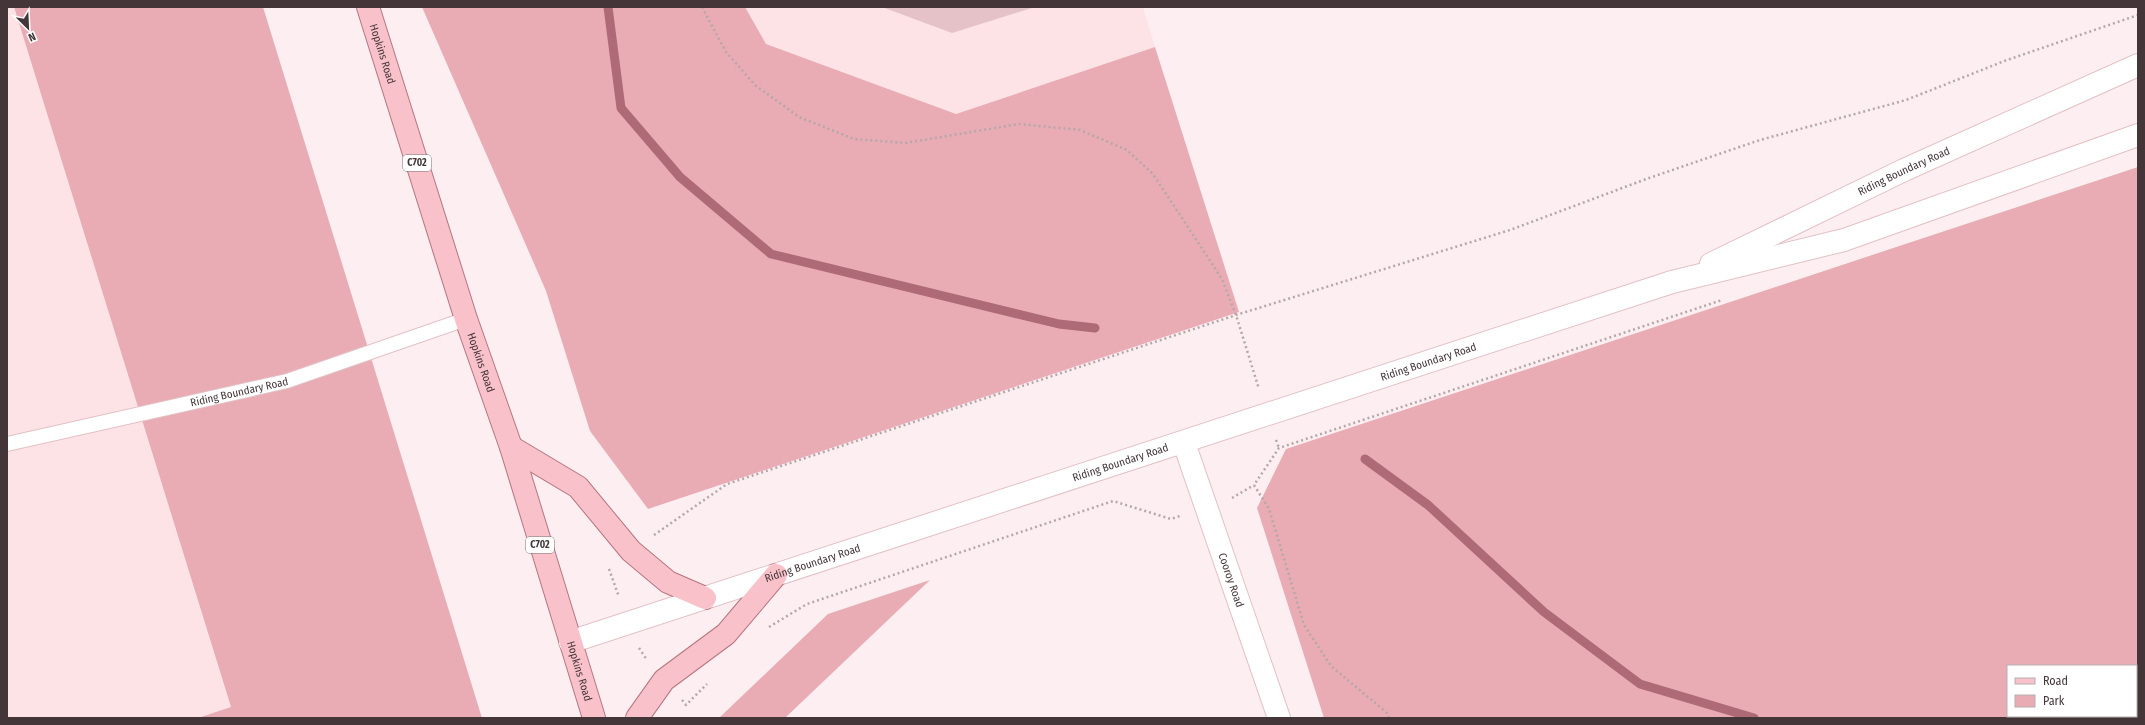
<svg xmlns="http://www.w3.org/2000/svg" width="2145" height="725" font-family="'Fira Sans Condensed',sans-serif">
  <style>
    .built { fill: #fde3e6 }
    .green { fill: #e9acb5; fill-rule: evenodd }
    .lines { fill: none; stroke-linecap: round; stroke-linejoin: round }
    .stream { stroke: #ae6a76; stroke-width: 9 }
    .building { fill: #e4c2c7 }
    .service-casing { stroke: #e2c1c5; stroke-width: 16 }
    .minor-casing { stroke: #e2c1c5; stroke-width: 24 }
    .tertiary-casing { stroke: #e2c1c5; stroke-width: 24 }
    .primary-casing { stroke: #b77580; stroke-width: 24 }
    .path { stroke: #b5a7a9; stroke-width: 2.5; stroke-dasharray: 2 3; stroke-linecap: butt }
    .service { stroke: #fff; stroke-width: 14 }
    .minor { stroke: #fff; stroke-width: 22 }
    .tertiary { stroke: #fff; stroke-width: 22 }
    .primary { stroke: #f9c1ca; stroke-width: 22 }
    .labels { text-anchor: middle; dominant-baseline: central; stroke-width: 3; stroke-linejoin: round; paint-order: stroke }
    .shield { fill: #fff; stroke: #7c7274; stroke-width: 1 }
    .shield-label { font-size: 10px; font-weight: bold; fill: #443638 }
    .street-label { font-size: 11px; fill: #443638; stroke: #fff }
  </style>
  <rect width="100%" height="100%" fill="#fdeff1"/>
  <!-- built -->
  <g class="built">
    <path d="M7,7H14L231,708L198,718H7Z"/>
    <path d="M745,7H1143L1155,47L956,114L765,44Z"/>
  </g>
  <!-- green -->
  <g class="green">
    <path d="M14,7H263L482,718H198L231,707Z"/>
    <path d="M422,7H745L766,44L956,114L1155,47L1239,312L648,509L590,431L546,291Z"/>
    <path d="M2138,167V718H1324L1257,508L1286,449ZM2008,666H2136V716H2008Z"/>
    <path d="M930,580L785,718H719L828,614Z"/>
  </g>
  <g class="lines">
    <!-- stream -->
    <g class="stream">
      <path d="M608,7L621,108L680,177L771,254L1059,324L1095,328"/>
      <path d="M1365,459L1428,505L1544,612L1640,684L1754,718"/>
    </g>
  </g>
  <!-- building -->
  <path class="building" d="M882,7H1035L952,33Z"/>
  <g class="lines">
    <!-- service casing -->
    <g class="service-casing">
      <g id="service">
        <path id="s1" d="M7,444L287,381L466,319"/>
      </g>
    </g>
    <!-- minor casing -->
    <g class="minor-casing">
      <g id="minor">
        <path id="s2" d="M1184,443L1279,718"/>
      </g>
    </g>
    <!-- tertiary casing -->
    <g class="tertiary-casing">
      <g id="tertiary">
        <path id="s3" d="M1711,264L1904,170L2138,65"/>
        <path id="s4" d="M570,642L1672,282L1844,240L2138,135"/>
      </g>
    </g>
    <!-- primary casing -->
    <g class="primary-casing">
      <g id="primary">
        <path id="s5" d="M368,7L466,319L511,447L594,718"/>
        <path d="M511,447L578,487L631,551L668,582L705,598"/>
        <path d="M637,718L664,680L726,634L776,575"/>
      </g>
    </g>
    <!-- path -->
    <g class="path">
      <path d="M702,7L726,52L755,85L799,117L854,139L905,143L1019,124L1080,130L1127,150L1153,174L1222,279L1236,315L1259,389"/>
      <path d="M1276,440L1279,448"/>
      <path d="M1232,498L1254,485"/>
      <path d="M654,535L727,484L1236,315L1510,230L1649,178L1760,140L1906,100L2007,60L2138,15"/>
      <path d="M609,569L619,597"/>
      <path d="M769,627L807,604L1113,501L1171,519L1180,516"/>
      <path d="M639,648L647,660"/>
      <path d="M682,700L686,705L707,684"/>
      <path d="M1389,718L1387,713L1331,666L1304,625L1269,509L1254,485L1279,448L1722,300"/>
    </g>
    <!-- service -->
    <use href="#service" class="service"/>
    <!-- minor -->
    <use href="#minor" class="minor"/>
    <!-- tertiary -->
    <use href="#tertiary" class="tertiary"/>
    <!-- primary -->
    <use href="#primary" class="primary"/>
  </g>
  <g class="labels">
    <!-- shield labels -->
    <g class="shield">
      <rect x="403" y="155" width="28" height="16" rx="3"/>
      <rect x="526" y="537" width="28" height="16" rx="3"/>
    </g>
    <g class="shield-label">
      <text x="417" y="163">C702</text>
      <text x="540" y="545">C702</text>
    </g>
    <!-- street labels -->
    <g class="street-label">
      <text stroke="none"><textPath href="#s5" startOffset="49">Hopkins Road</textPath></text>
      <text stroke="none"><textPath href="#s3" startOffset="214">Riding Boundary Road</textPath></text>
      <text stroke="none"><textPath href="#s4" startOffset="903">Riding Boundary Road</textPath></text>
      <text stroke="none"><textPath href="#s5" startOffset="373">Hopkins Road</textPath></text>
      <text stroke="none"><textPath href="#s1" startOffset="238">Riding Boundary Road</textPath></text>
      <text stroke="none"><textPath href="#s4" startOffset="579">Riding Boundary Road</textPath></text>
      <text stroke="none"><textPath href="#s4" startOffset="255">Riding Boundary Road</textPath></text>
      <text stroke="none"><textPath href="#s2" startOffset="145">Cooroy Road</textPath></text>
      <text stroke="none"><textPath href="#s5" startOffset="697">Hopkins Road</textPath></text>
    </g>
  </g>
  <!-- border -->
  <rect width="2145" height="725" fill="none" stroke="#443638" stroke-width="16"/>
  <!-- legend -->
  <rect x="2007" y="665" width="130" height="52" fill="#ffffff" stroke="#b4afaf"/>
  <rect x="2015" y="678" width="20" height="6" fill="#f9c1ca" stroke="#b4afaf"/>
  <text x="2043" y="685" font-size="12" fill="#443638">Road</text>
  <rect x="2015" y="695" width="20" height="12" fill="#e9acb5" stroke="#b4afaf"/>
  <text x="2043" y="705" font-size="12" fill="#443638">Park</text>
  <!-- north arrow -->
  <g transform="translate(28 28) rotate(156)" stroke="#ffffff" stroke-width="3" paint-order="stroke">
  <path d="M0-3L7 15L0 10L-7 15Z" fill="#443638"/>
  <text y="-6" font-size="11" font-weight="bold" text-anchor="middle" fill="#443638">N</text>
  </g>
</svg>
